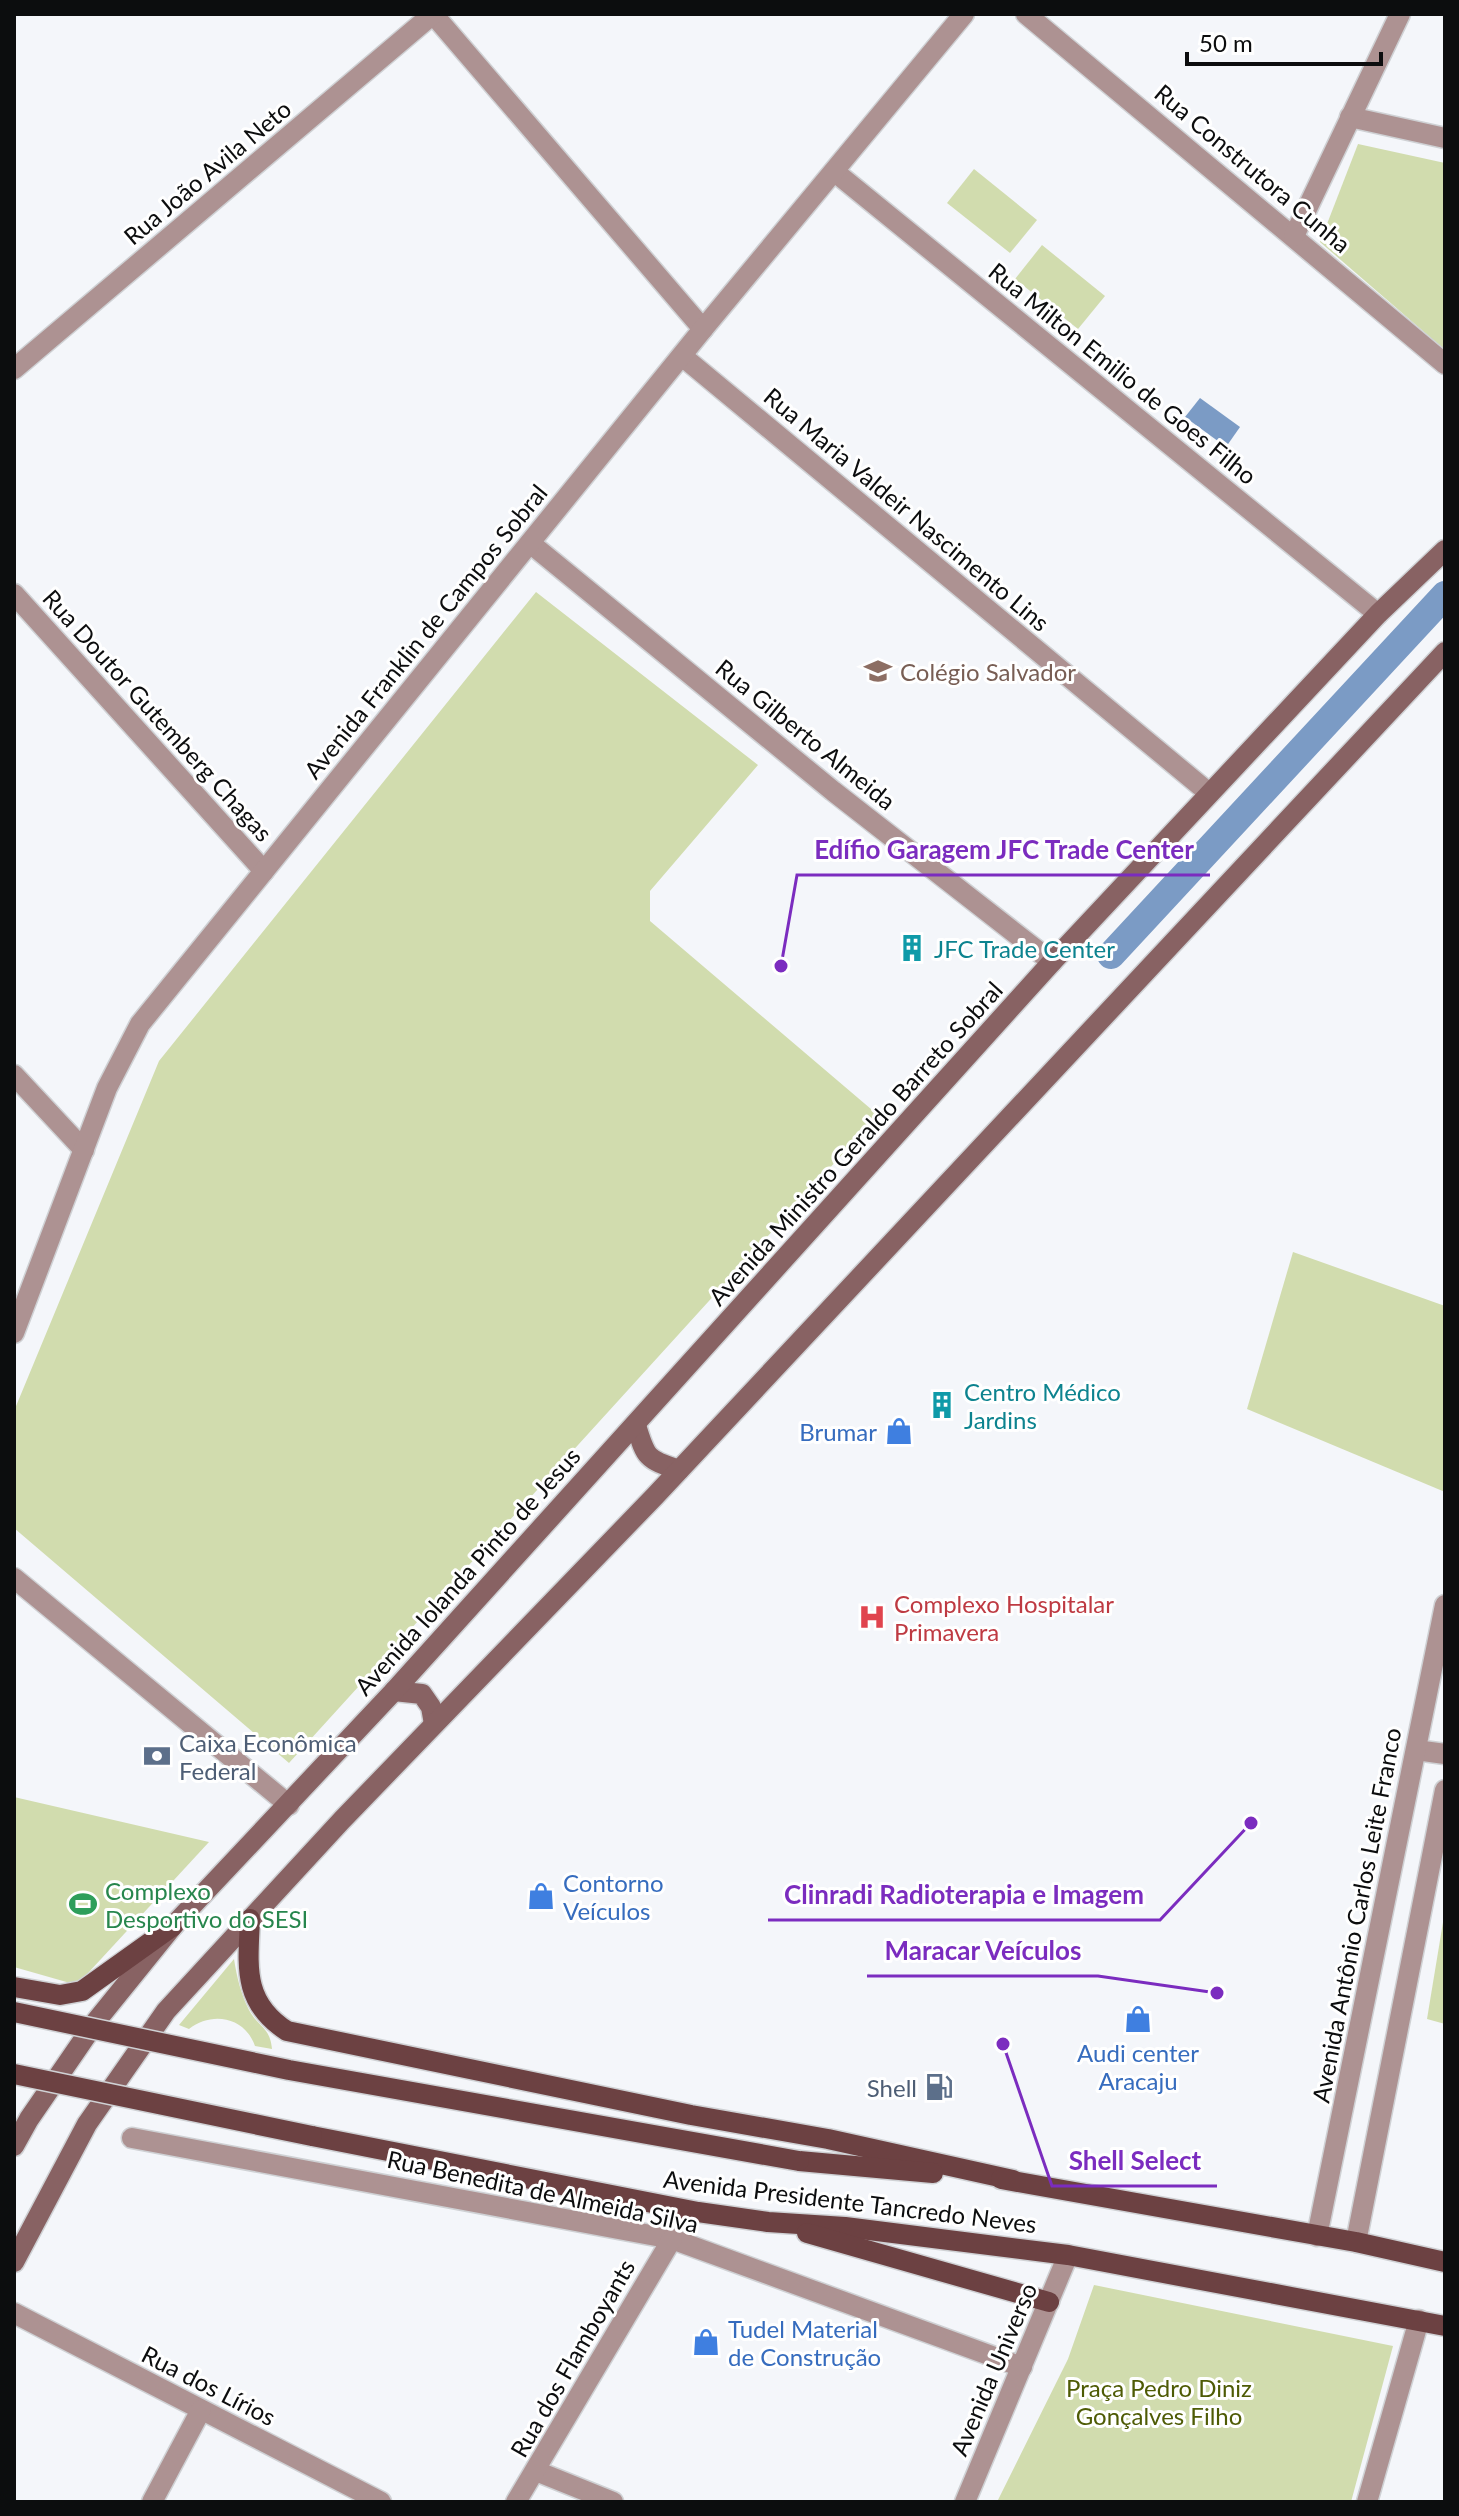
<svg xmlns="http://www.w3.org/2000/svg" width="1459" height="2516" font-family="Lato,sans-serif">
  <style>
    .green { fill: #d1dcae }
    .water { fill: #7b9bc5 }
    .lines { fill: none; stroke-linecap: round; stroke-linejoin: round }
    .canal { stroke: #7b9bc5; stroke-width: 28 }
    .minor-casing { stroke: #cfd1d4; stroke-width: 23 }
    .tertiary-casing { stroke: #cfd1d4; stroke-width: 23 }
    .secondary-casing { stroke: #cfd1d4; stroke-width: 23 }
    .primary-casing { stroke: #cfd1d4; stroke-width: 23 }
    .minor { stroke: #ad9292; stroke-width: 20 }
    .tertiary { stroke: #ad9292; stroke-width: 20 }
    .secondary { stroke: #886263; stroke-width: 20 }
    .primary { stroke: #6c4142; stroke-width: 20 }
    .primary-bridge-casing { stroke: #cfd1d4; stroke-width: 23; stroke-linecap: butt }
    .primary-bridge { stroke: #6c4142; stroke-width: 20 }
    .labels { text-anchor: middle; dominant-baseline: central; stroke-width: 6; stroke-linejoin: round; paint-order: stroke }
    .street-label { font-size: 24px; fill: #0c0d0e; stroke: #fff }
    .education-label { font-size: 24px; fill: #785e54; stroke: #fff; text-anchor: start }
    .culture-label { font-size: 24px; fill: #0d838f; stroke: #fff; text-anchor: start }
    .shop-label { font-size: 24px; fill: #366cbe; stroke: #fff; text-anchor: start }
    .health-label { font-size: 24px; fill: #be3a42; stroke: #fff; text-anchor: start }
    .service-label { font-size: 24px; fill: #4e5e75; stroke: #fff; text-anchor: start }
    .leisure-label { font-size: 24px; fill: #27864d; stroke: #fff; text-anchor: start }
    .park-label { font-size: 24px; fill: #4e5b05; stroke: #fff }
    .leader { fill: none; stroke: #7b2cbf; stroke-width: 3 }
    .callout-dot { fill: #7b2cbf; stroke: #fff; stroke-width: 3 }
    .callout-label { font-size: 26px; text-anchor: middle; font-weight: bold; fill: #7b2cbf; stroke: #fff; stroke-width: 6; stroke-linejoin: round; paint-order: stroke }
  </style>
  <rect width="100%" height="100%" fill="#f4f6fa"/>
  <!-- green -->
  <g class="green">
    <path d="M1358,144L1445,163V350L1320,242Z"/>
    <path d="M974,169L1037,220L1010,253L947,203Z"/>
    <path d="M1042,245L1105,296L1078,329L1015,279Z"/>
    <path d="M536,592L758,765L650,891V921L878,1115L289,1763L14,1528V1411L159,1061Z"/>
    <path d="M1293,1252L1445,1306V1492L1247,1409Z"/>
    <path d="M14,1797L209,1842L77,1985L14,1967Z"/>
    <path d="M1445,1910V2024L1427,2019Z"/>
    <path d="M234,1959C237,1978 241,1994 249,2010C259,2028 270,2027 272,2049L255,2046C245,2017 212,2011 189,2029L179,2025Z"/>
    <path d="M1094,2285L1393,2346L1351,2502H997L1068,2359Z"/>
  </g>
  <!-- water -->
  <path class="water" d="M1200,398L1240,427L1226,447L1185,417Z"/>
  <g class="lines">
    <!-- canal -->
    <path class="canal" d="M1111,955L1445,595"/>
    <!-- minor casing -->
    <g class="minor-casing">
      <g id="minor">
        <path d="M433,14L703,329"/>
        <path d="M1026,14L1445,364"/>
        <path d="M1350,117L1445,138"/>
        <path d="M835,172L1378,614"/>
        <path d="M1294,236L1400,14"/>
        <path d="M682,356L1209,793"/>
        <path d="M14,369L433,14"/>
        <path d="M530,543L833,791L1052,962"/>
        <path d="M14,594L264,871"/>
        <path d="M14,1075L84,1150"/>
        <path d="M14,1333L107,1088L140,1024L703,329L964,14"/>
        <path d="M14,1578L289,1805"/>
        <path d="M1416,1750L1445,1754"/>
        <path d="M132,2138L672,2239L1022,2367"/>
        <path d="M14,2313L381,2502"/>
        <path d="M536,2471L613,2502"/>
        <path d="M152,2502L201,2410"/>
        <path d="M516,2502L672,2239"/>
        <path d="M965,2502L1068,2255"/>
        <path d="M1367,2502L1419,2320"/>
      </g>
    </g>
    <!-- tertiary casing -->
    <g class="tertiary-casing">
      <g id="tertiary">
        <path d="M1317,2236L1445,1605"/>
        <path d="M1356,2242L1445,1790"/>
      </g>
    </g>
    <!-- secondary casing -->
    <g class="secondary-casing">
      <g id="secondary">
        <path d="M636,1425C646,1459 647,1459 679,1470"/>
        <path d="M394,1691L422,1694L431,1707L434,1724"/>
        <path d="M14,2146L29,2119L97,2020L173,1926L394,1691L1052,962L1378,614L1445,550"/>
        <path d="M14,2262L87,2124L166,2011L342,1820L655,1496L1445,652"/>
      </g>
    </g>
    <!-- primary casing -->
    <g class="primary-casing">
      <g id="primary">
        <path d="M250,1919C248,1966 242,2002 287,2031L691,2115L828,2139L1013,2180"/>
        <path d="M14,1987L60,1995L82,1991L173,1926"/>
        <path d="M312,2136L698,2212L768,2222L845,2227L1068,2255L1445,2326"/>
        <path d="M799,2161L933,2173"/>
        <path d="M1001,2179L1356,2242L1445,2262"/>
        <path d="M807,2233L1049,2302"/>
      </g>
    </g>
    <!-- minor -->
    <use href="#minor" class="minor"/>
    <!-- tertiary -->
    <use href="#tertiary" class="tertiary"/>
    <!-- secondary -->
    <use href="#secondary" class="secondary"/>
    <!-- primary -->
    <use href="#primary" class="primary"/>
    <!-- primary-bridge casing -->
    <g class="primary-bridge-casing">
      <g id="primary-bridge">
        <path d="M14,2012L289,2070L799,2161"/>
        <path d="M14,2074L312,2136"/>
      </g>
    </g>
    <!-- primary-bridge -->
    <use href="#primary-bridge" class="primary-bridge"/>
  </g>
  <!-- icons -->
  <defs>
    <g id="school-bare" transform="scale(2.16)"><path d="M0-5L7-2L0 1L-7-2ZM-4 1L0 2.5L4 1V4Q0 6-4 4Z" fill="#8d6e63" stroke="#fff" stroke-width="2.5" paint-order="stroke"/></g>
    <g id="building-bare" transform="scale(2.16)"><path d="M-4-6H4V6H1V3H-1V6H-4ZM-2.5-4.3h1.7v1.8h-1.7ZM.8-4.3h1.7v1.8H.8ZM-2.5-1h1.7V.8h-1.7ZM.8-1h1.7V.8H.8Z" fill="#0f9aa8" stroke="#fff" stroke-width="2.5" paint-order="stroke"/></g>
    <g id="shop-bare" transform="scale(2.16)"><path d="M-5-2.5h2.3a2.7 3.5 0 0 1 5.4 0H5L5.5 6h-11ZM-1.5-2.5h3a1.5 2.3 0 0 0-3 0Z" fill="#3f7fe0" stroke="#fff" stroke-width="2.5" paint-order="stroke"/></g>
    <g id="hospital-bare" transform="scale(2.16)"><path d="M-5-5h3v3.5h4V-5h3V5h-3V1.5h-4V5h-3Z" fill="#e0444e" stroke="#fff" stroke-width="2.5" paint-order="stroke"/></g>
    <g id="bank-bare" transform="scale(2.16)"><path d="M-6-4H6V4H-6ZM0-2.3a2.3 2.3 0 1 0 0 4.6a2.3 2.3 0 1 0 0-4.6Z" fill="#5c6f8a" stroke="#fff" stroke-width="2.5" paint-order="stroke"/></g>
    <g id="stadium-bare" transform="scale(2.16)"><path d="M0-5a6.5 5 0 1 0 0 10a6.5 5 0 1 0 0-10ZM-3.5-1.8h7v3.6h-7Z" fill="#2e9e5b" stroke="#fff" stroke-width="2.5" paint-order="stroke"/></g>
    <g id="fuel-bare" transform="scale(2.16)"><path d="M-5.5-6h7V0h2V4h1.3V-2.5L3-4.5l.8-.8L6-3V5H2.5V1h-1V6h-7ZM-4.2-4.7v3.2H.2V-4.7Z" fill="#5c6f8a" stroke="#fff" stroke-width="2.5" paint-order="stroke"/></g>
  </defs>
  <g fill-rule="evenodd">
    <use href="#school-bare" x="878" y="671"/>
    <use href="#building-bare" x="912" y="948"/>
    <use href="#building-bare" x="942" y="1405"/>
    <use href="#shop-bare" x="899" y="1431"/>
    <use href="#hospital-bare" x="872" y="1617"/>
    <use href="#bank-bare" x="157" y="1756"/>
    <use href="#shop-bare" x="541" y="1896"/>
    <use href="#stadium-bare" x="83" y="1904"/>
    <use href="#shop-bare" x="1138" y="2019"/>
    <use href="#fuel-bare" x="939" y="2087"/>
    <use href="#shop-bare" x="706" y="2342"/>
  </g>
  <g class="labels">
    <!-- street labels -->
    <g class="street-label">
      <text transform="translate(1253 168) rotate(40)">Rua Construtora Cunha</text>
      <text transform="translate(207 172) rotate(-40)">Rua João Avila Neto</text>
      <text transform="translate(1123 373) rotate(39)">Rua Milton Emilio de Goes Filho</text>
      <text transform="translate(907 509) rotate(40)">Rua Maria Valdeir Nascimento Lins</text>
      <text transform="translate(425 631) rotate(-51)">Avenida Franklin de Campos Sobral</text>
      <text transform="translate(158 715) rotate(48)">Rua Doutor Gutemberg Chagas</text>
      <text transform="translate(806 734) rotate(39)">Rua Gilberto Almeida</text>
      <text transform="translate(855 1143) rotate(-48)">Avenida Ministro Geraldo Barreto Sobral</text>
      <text transform="translate(467 1571) rotate(-48)">Avenida Iolanda Pinto de Jesus</text>
      <text transform="translate(1356 1915) rotate(-79)">Avenida Antônio Carlos Leite Franco</text>
      <text transform="translate(543 2191) rotate(12)">Rua Benedita de Almeida Silva</text>
      <text transform="translate(850 2201) rotate(7)">Avenida Presidente Tancredo Neves</text>
      <text transform="translate(572 2358) rotate(-60)">Rua dos Flamboyants</text>
      <text transform="translate(993 2369) rotate(-67)">Avenida Universo</text>
      <text transform="translate(209 2385) rotate(27)">Rua dos Lírios</text>
    </g>
    <!-- education labels -->
    <g class="education-label">
      <text x="900" y="671">Colégio Salvador</text>
    </g>
    <!-- culture labels -->
    <g class="culture-label">
      <text x="934" y="948">JFC Trade Center</text>
      <text x="964" y="1391">Centro Médico<tspan x="964" dy="28">Jardins</tspan></text>
    </g>
    <!-- shop labels -->
    <g class="shop-label">
      <text x="877" y="1431" text-anchor="end">Brumar</text>
      <text x="563" y="1882">Contorno<tspan x="563" dy="28">Veículos</tspan></text>
      <text x="1138" y="2052" text-anchor="middle">Audi center<tspan x="1138" dy="28">Aracaju</tspan></text>
      <text x="728" y="2328">Tudel Material<tspan x="728" dy="28">de Construção</tspan></text>
    </g>
    <!-- health labels -->
    <g class="health-label">
      <text x="894" y="1603">Complexo Hospitalar<tspan x="894" dy="28">Primavera</tspan></text>
    </g>
    <!-- service labels -->
    <g class="service-label">
      <text x="179" y="1742">Caixa Econômica<tspan x="179" dy="28">Federal</tspan></text>
      <text x="917" y="2087" text-anchor="end">Shell</text>
    </g>
    <!-- leisure labels -->
    <g class="leisure-label">
      <text x="105" y="1890">Complexo<tspan x="105" dy="28">Desportivo do SESI</tspan></text>
    </g>
    <!-- park labels -->
    <g class="park-label">
      <text x="1159" y="2387">Praça Pedro Diniz<tspan x="1159" dy="28">Gonçalves Filho</tspan></text>
    </g>
  </g>
  <!-- callouts -->
  <path class="leader" d="M781 966L797 875H1210M1251 1823L1160 1920H768M1217 1993L1098 1976H867M1003 2044L1052 2186H1217"/>
  <g class="callout-dot">
    <circle cx="781" cy="966" r="8"/>
    <circle cx="1251" cy="1823" r="8"/>
    <circle cx="1217" cy="1993" r="8"/>
    <circle cx="1003" cy="2044" r="8"/>
  </g>
  <g class="callout-label">
    <text x="1004" y="859">Edífio Garagem JFC Trade Center</text>
    <text x="964" y="1904">Clinradi Radioterapia e Imagem</text>
    <text x="983" y="1960">Maracar Veículos</text>
    <text x="1135" y="2170">Shell Select</text>
  </g>
  <!-- border -->
  <rect width="1459" height="2516" fill="none" stroke="#0c0d0e" stroke-width="32"/>
  <!-- scale -->
  <path d="M1187 52v12h194v-12" fill="none" stroke="#0c0d0e" stroke-width="4"/>
  <text x="1199" y="52" font-size="24" fill="#0c0d0e" stroke="#ffffff" stroke-width="6" paint-order="stroke">50 m</text>
</svg>
